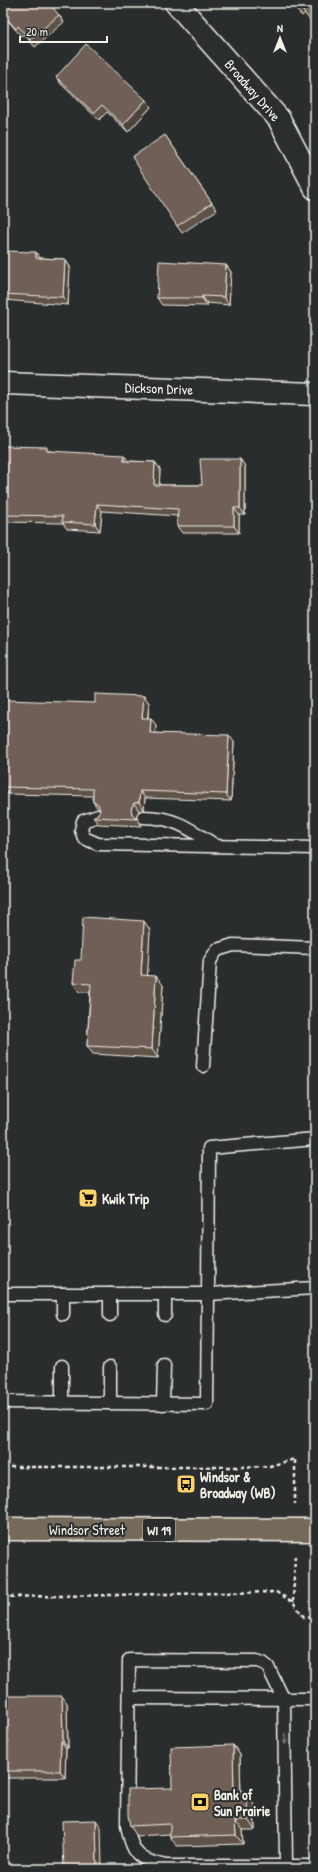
<svg xmlns="http://www.w3.org/2000/svg" width="318" height="1872" font-family="'Patrick Hand',sans-serif">
  <style>
    .lines { fill: none; stroke-linecap: round; stroke-linejoin: round }
    .lane-casing { stroke: #f4f1e8; stroke-width: 15 }
    .street-casing { stroke: #f4f1e8; stroke-width: 25 }
    .primary-casing { stroke: #f4f1e8; stroke-width: 25 }
    .path { stroke: #f4f1e8; stroke-width: 2.5; stroke-dasharray: 4 3; stroke-linecap: butt }
    .lane { stroke: #2a2d2e; stroke-width: 12 }
    .street { stroke: #2a2d2e; stroke-width: 22 }
    .primary { stroke: #746a5a; stroke-width: 22 }
    .wall { fill: #5f524a; stroke: #f4f1e8 }
    .shaded-wall { fill: #4e423c; stroke: #f4f1e8 }
    .building { fill: #6f5f56; stroke: #f4f1e8 }
    .oneway { fill: #71726f }
    .labels { text-anchor: middle; dominant-baseline: central; stroke-width: 4; stroke-linejoin: round; paint-order: stroke }
    .shield { fill: #2a2d2e; stroke: #b7b6b0; stroke-width: 1 }
    .shield-label { font-size: 13px; font-weight: bold; fill: #f4f1e8 }
    .street-label { font-size: 14px; fill: #f4f1e8; stroke: #2a2d2e }
    .poi-label { font-size: 14px; font-weight: bold; fill: #f4f1e8; stroke: #2a2d2e; text-anchor: start }
  </style>
  <rect width="100%" height="100%" fill="#2a2d2e"/>
  <filter id="ink" filterUnits="userSpaceOnUse"><feTurbulence type="fractalNoise" baseFrequency=".025" numOctaves="2"/><feDisplacementMap in="SourceGraphic" scale="8" xChannelSelector="R" yChannelSelector="G"/><feConvolveMatrix kernelMatrix="1 2 1 2 8 2 1 2 1" color-interpolation-filters="sRGB"/></filter>
  <g filter="url(#ink)">
    <g class="lines">
      <!-- lane casing -->
      <g class="lane-casing">
        <g id="lane">
          <path d="M98,816L83,821L81,830L84,838L98,844L315,848"/>
          <path d="M143,817C175,817 190,829 216,846"/>
          <path d="M203,1066L210,961L217,950L233,945L315,948"/>
          <path d="M315,1139L209,1148L208,1294L315,1288"/>
          <path d="M3,1294H208L207,1404L3,1402"/>
          <path d="M110,1294V1315"/>
          <path d="M63,1314V1294"/>
          <path d="M165,1315V1294"/>
          <path d="M110,1367V1403"/>
          <path d="M62,1403V1366"/>
          <path d="M163,1404L164,1365"/>
          <path d="M129,1698L315,1699"/>
          <path d="M286,1865L284,1700L268,1667L263,1663L257,1661L129,1660L127,1825C132,1854 138,1860 166,1866H315"/>
        </g>
      </g>
      <!-- street casing -->
      <g class="street-casing">
        <g id="street">
          <path d="M176,3L279,119L315,188"/>
          <path d="M3,383L315,394"/>
        </g>
      </g>
      <!-- primary casing -->
      <g class="primary-casing">
        <path id="primary" d="M3,1529L315,1530"/>
      </g>
      <!-- path -->
      <g class="path">
        <path d="M3,1467H238L270,1466L295,1459V1504"/>
        <path d="M3,1597L276,1592L293,1602L304,1617H315"/>
        <path d="M293,1602L295,1555"/>
      </g>
      <!-- lane -->
      <use href="#lane" class="lane"/>
      <!-- street -->
      <use href="#street" class="street"/>
      <!-- primary -->
      <use href="#primary" class="primary"/>
    </g>
    <!-- wall -->
    <g class="wall">
      <path d="M3,3L59,15L64,22L35,47L24,34L21,36L3,15Z"/>
      <path d="M290,3H315L302,16Z"/>
      <path d="M56,77L151,107L128,132L107,112L99,120L61,84Z"/>
      <path d="M165,135L217,210L182,233L177,226Z"/>
      <path d="M3,251L40,258L65,259L70,267L68,305L3,300Z"/>
      <path d="M226,265L231,272L229,305L207,303V306L162,305L157,298Z"/>
      <path d="M3,446L50,451L128,461L155,462L160,469L159,485H202L240,459L245,466V515H239V533H182L177,526V516L102,511L100,531L67,529L63,523L3,522Z"/>
      <path d="M144,696L149,703L148,718L156,725L155,733L234,742L231,801L145,798L144,810L139,811L136,816L142,826L98,824L93,817L98,814L100,810L98,809L93,802V796L8,794L3,787L95,703Z"/>
      <path d="M150,930L147,976L163,985L158,1058L93,1054L87,1046L90,992H79L73,983L81,960Z"/>
      <path d="M3,1696L67,1703L68,1748H66L65,1778H3Z"/>
      <path d="M233,1745L240,1755L241,1795L254,1805L255,1830H242L243,1844L177,1846L170,1837V1834L137,1836L130,1826L172,1788Z"/>
    </g>
    <!-- shaded-wall -->
    <g class="shaded-wall">
      <path d="M146,100L151,107L128,132L123,125Z"/>
      <path d="M36,252L41,259L36,258Z"/>
      <path d="M65,259L70,267L68,305L63,297Z"/>
      <path d="M226,265L231,272L229,305L224,297Z"/>
      <path d="M202,296L207,303V306L202,298Z"/>
      <path d="M124,455L129,462L124,461Z"/>
      <path d="M240,459L245,466V515L240,508Z"/>
      <path d="M155,462L160,469L159,492L154,485Z"/>
      <path d="M97,504L102,511L100,531L95,524Z"/>
      <path d="M234,508L239,515V533L234,526Z"/>
      <path d="M144,696L149,703L147,725L142,718Z"/>
      <path d="M151,718L156,725L155,740L150,733Z"/>
      <path d="M229,735L234,742L231,801L226,794Z"/>
      <path d="M140,791L145,798L144,810L139,802Z"/>
      <path d="M134,803L139,811L136,816V819L132,814L131,809Z"/>
      <path d="M144,921L150,930L147,984L141,975Z"/>
      <path d="M156,976L163,985L158,1058L152,1049Z"/>
      <path d="M62,1696L67,1703L68,1748L63,1741Z"/>
      <path d="M61,1741L66,1748L65,1778L60,1771Z"/>
      <path d="M233,1745L240,1755L241,1805L234,1795Z"/>
      <path d="M247,1795L254,1805L255,1830L248,1820Z"/>
      <path d="M96,1820L101,1827L102,1869H97Z"/>
      <path d="M235,1820L242,1830L243,1844L236,1835Z"/>
    </g>
    <!-- building -->
    <g class="building">
      <path d="M3,3H49L59,15L30,40L18,26L16,29L3,14Z"/>
      <path d="M291,3H315V27L300,7L297,9Z"/>
      <path d="M86,44L146,100L123,125L102,105L94,113L56,77Z"/>
      <path d="M165,135L212,203L177,226L132,157Z"/>
      <path d="M3,251L36,252V258L65,259L63,297L3,294Z"/>
      <path d="M159,261L226,265L224,297L202,296V298H157Z"/>
      <path d="M3,446L47,447V451L124,455V461L155,462L154,485H202L200,459H240V508H234V526H177L178,509L97,504L95,524L62,522L63,516L3,515Z"/>
      <path d="M95,694L144,696L142,718H151L150,733L229,735L226,794L140,791L139,802L134,803L131,809L132,814L137,819L93,817L98,814L100,810L98,804L93,802V789L3,787L5,700L95,703Z"/>
      <path d="M83,917L144,921L141,975L156,976L152,1049L87,1046L91,984L73,983L75,960H81Z"/>
      <path d="M3,1696H62L63,1741H61L60,1771H3Z"/>
      <path d="M233,1745L234,1795H247L248,1820H235L236,1835L170,1837V1824L130,1826L128,1815V1789L172,1788L171,1747Z"/>
      <path d="M96,1820L97,1869H64L62,1821Z"/>
    </g>
    <!-- one-way arrows -->
    <defs><path id="oneway-solid" d="M-6-.8H1V-3.2L6.5 0L1 3.2V.8H-6Z"/></defs>
    <use class="oneway" href="#oneway-solid" transform="translate(285 1739) rotate(89)"/>
  </g>
  <!-- icons -->
  <defs>
    <g id="supermarket-square" transform="scale(1)"><rect x="-9" y="-9" width="18" height="18" rx="4" fill="#ffd166" stroke="#2a2d2e"/><path d="M-6-5.5h2.5l.6 2H6L4.5 2H-2.5L-4.4-4H-6ZM-1.5 3.2a1.3 1.3 0 1 0 .1 0ZM3 3.2a1.3 1.3 0 1 0 .1 0Z" fill="#111"/></g>
    <g id="bus-square" transform="scale(1)"><rect x="-9" y="-9" width="18" height="18" rx="4" fill="#ffd166" stroke="#2a2d2e"/><path d="M-5-6H5V4H4V6H2V4H-2V6H-4V4H-5ZM-3.5-4V0h7V-4ZM-3.5 1.2v1.5H-2V1.2ZM2 1.2v1.5H3.5V1.2Z" fill="#111"/></g>
    <g id="bank-square" transform="scale(1)"><rect x="-9" y="-9" width="18" height="18" rx="4" fill="#ffd166" stroke="#2a2d2e"/><path d="M-6-4H6V4H-6ZM0-2.3a2.3 2.3 0 1 0 0 4.6a2.3 2.3 0 1 0 0-4.6Z" fill="#111"/></g>
  </defs>
  <g fill-rule="evenodd">
    <use href="#supermarket-square" x="88" y="1198"/>
    <use href="#bus-square" x="186" y="1484"/>
    <use href="#bank-square" x="200" y="1802"/>
  </g>
  <g class="labels">
    <!-- shield labels -->
    <rect class="shield" x="143" y="1519" width="32" height="22" rx="3"/>
    <g class="shield-label">
      <text x="159" y="1530">WI 19</text>
    </g>
    <!-- street labels -->
    <g class="street-label">
      <text transform="translate(253 90) rotate(49)">Broadway Drive</text>
      <text transform="translate(159 388) rotate(2)">Dickson Drive</text>
      <text x="87" y="1529">Windsor Street</text>
    </g>
    <!-- poi labels -->
    <g class="poi-label">
      <text x="102" y="1198">Kwik Trip</text>
      <text x="200" y="1476">Windsor &amp;<tspan x="200" dy="16">Broadway (WB)</tspan></text>
      <text x="214" y="1794">Bank of<tspan x="214" dy="16">Sun Prairie</tspan></text>
    </g>
  </g>
  <!-- margin -->
  <rect width="318" height="1872" fill="none" stroke="#2a2d2e" stroke-width="16"/>
  <rect x="8" y="8" width="302" height="1856" fill="none" stroke="#f4f1e8" stroke-width="1.5" filter="url(#ink)"/>
  <!-- north arrow -->
  <g transform="translate(280 38)" stroke="#2a2d2e" stroke-width="3" paint-order="stroke">
  <path d="M0-3L7 15L0 10L-7 15Z" fill="#f4f1e8"/>
  <text y="-6" font-size="11" font-weight="bold" text-anchor="middle" fill="#f4f1e8">N</text>
  </g>
  <!-- scale -->
  <path d="M20 36v6h87v-6" fill="none" stroke="#f4f1e8" stroke-width="2"/>
  <text x="26" y="36" font-size="12" fill="#f4f1e8" stroke="#2a2d2e" stroke-width="3" paint-order="stroke">20 m</text>
</svg>
